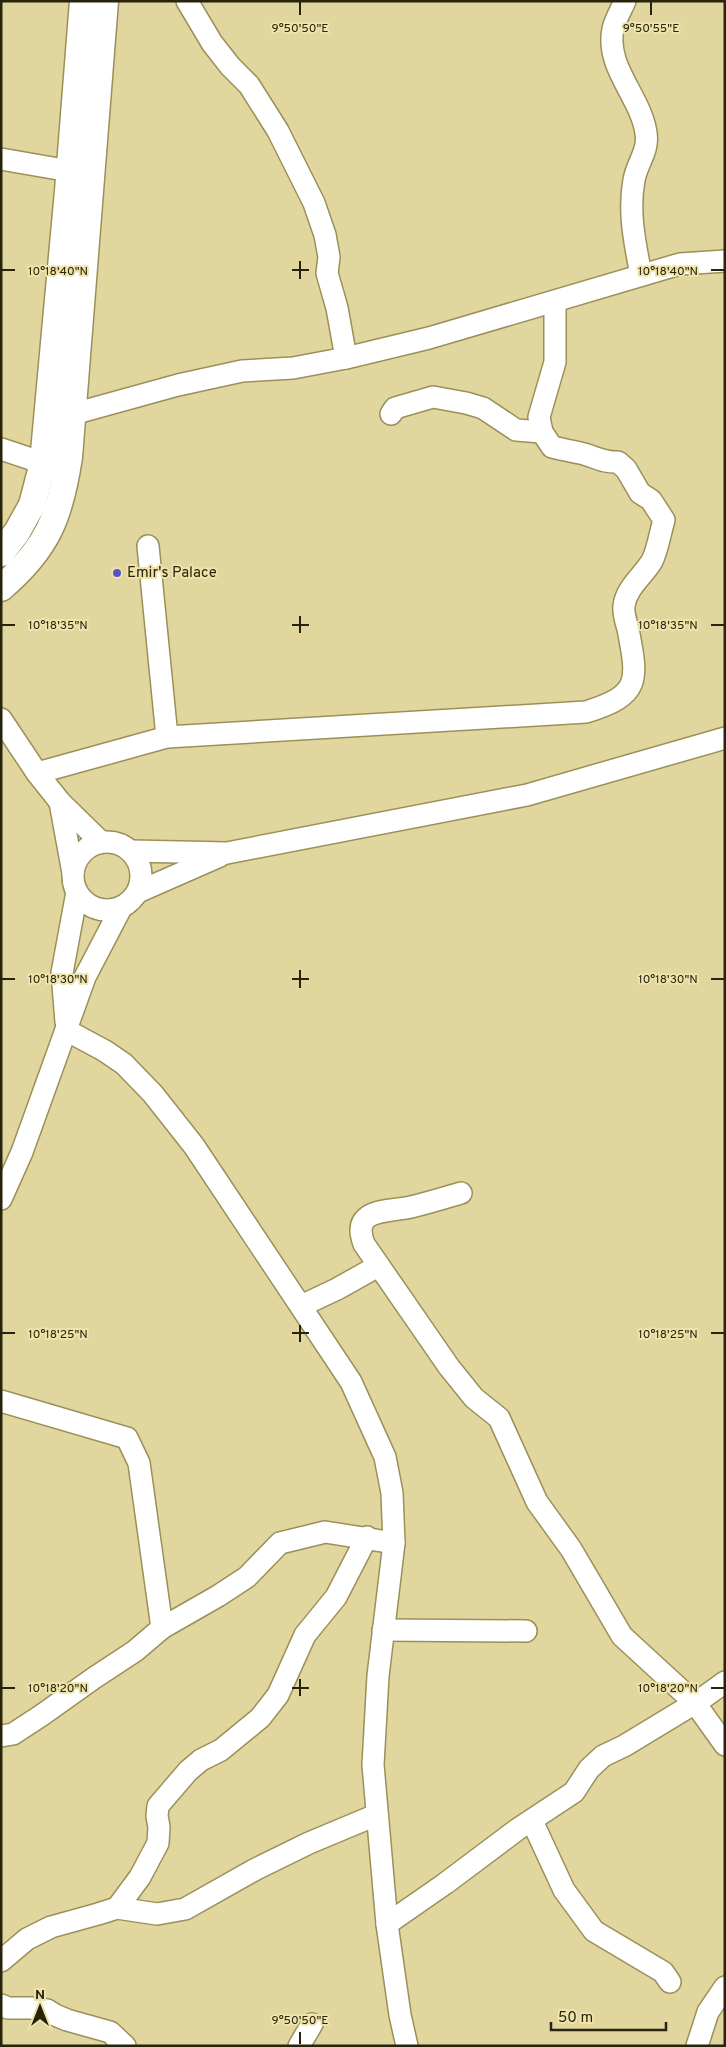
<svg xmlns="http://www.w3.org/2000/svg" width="726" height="2047" font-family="Overpass,sans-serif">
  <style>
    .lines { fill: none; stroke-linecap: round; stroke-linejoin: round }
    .minor-casing { stroke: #9b905a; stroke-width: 24 }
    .major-casing { stroke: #9b905a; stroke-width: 29 }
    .minor { stroke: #fff; stroke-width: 21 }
    .major { stroke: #fff; stroke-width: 26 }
    .ticks { fill: none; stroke: #27230c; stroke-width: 2 }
    .poi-dot { fill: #5354cb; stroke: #eee3aa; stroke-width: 2 }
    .labels { text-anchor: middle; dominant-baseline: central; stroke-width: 4; stroke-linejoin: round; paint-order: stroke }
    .poi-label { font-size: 15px; fill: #27230c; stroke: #eee3aa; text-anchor: start }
    .ticks-label { font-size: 12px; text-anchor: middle; fill: #27230c; stroke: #eee3aa; stroke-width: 4; stroke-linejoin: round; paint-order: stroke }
  </style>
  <rect width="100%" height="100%" fill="#e1d69d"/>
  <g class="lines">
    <!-- minor casing -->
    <g class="minor-casing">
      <g id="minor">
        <path d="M187,1L212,43L230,66L249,85L278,131L314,203L325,235L329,257L327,273L337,308L346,358"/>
        <path d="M625,1C621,10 615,20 613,29C605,67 641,97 646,133C649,151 637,163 634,180C628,213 635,243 641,275"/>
        <path d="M1,159L70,171"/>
        <path d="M73,414L178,385L242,371L293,368L346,358L429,338L680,264L725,261"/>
        <path d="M391,414L395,408L433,397L466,403L483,408L516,430L542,432"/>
        <path d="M1,449L43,463"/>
        <path d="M148,546L167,737"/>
        <path d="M1,719L37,773L60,802L101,842"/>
        <path d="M37,773L167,737L586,712C641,695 638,681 628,629C626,622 623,613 624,606C626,588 643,576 652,561C658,549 660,533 664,520L651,500L640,493L626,469L618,462C603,463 594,456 580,453C570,451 561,449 552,447L542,432L539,417L555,362V302"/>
        <path d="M60,802L73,873"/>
        <circle cx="107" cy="876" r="34"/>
        <path d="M131,851L227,853L527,795L725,738"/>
        <path d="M138,892L220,856"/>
        <path d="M66,1022L62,973L77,892"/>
        <path d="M66,1030L105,1051L124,1064L153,1094L194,1146L351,1382L385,1457L392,1493L394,1543L378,1676L373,1765L387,1924L400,2015L407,2046"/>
        <path d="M461,1193C444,1198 428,1203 411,1207C390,1212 350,1207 364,1244L449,1367L474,1398L499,1418L537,1502L571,1549L622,1636L695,1703L725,1745"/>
        <path d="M1,1199L22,1152L85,977L121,908"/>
        <path d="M301,1306L337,1289L378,1266"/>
        <path d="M1,1401L127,1438L139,1463L162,1628L218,1596L247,1577L280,1543L325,1532L394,1543"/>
        <path d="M383,1630L526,1631"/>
        <path d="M1,1736L13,1734L42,1715L94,1678L135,1651L162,1628"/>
        <path d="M532,1821L564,1890L594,1931L663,1972L670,1982"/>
        <path d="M117,1908L140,1877L158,1843L159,1827L157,1816L158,1806L188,1771L201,1760L221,1750L260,1718L278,1695L305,1635L336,1597L367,1537"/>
        <path d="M387,1924L446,1883L518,1829L574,1792L589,1769L603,1756L624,1746L700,1700L725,1682"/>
        <path d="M1,1961L27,1939L51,1927L98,1914L117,1908L157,1914L185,1909L256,1869L309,1843L376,1815"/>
        <path d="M1,2005L8,2008H31L47,2010L55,2015L67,2020L110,2032L125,2046"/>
        <path d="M299,2046L312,2024"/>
        <path d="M697,2046L708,2012L725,1987"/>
      </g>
    </g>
    <!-- major casing -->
    <g class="major-casing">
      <g id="major">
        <path d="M1,553L17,532L32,505L43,463L68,191L83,1"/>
        <path d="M1,588C48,548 60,516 69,457L105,1"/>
      </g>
    </g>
    <!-- minor -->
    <use href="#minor" class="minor"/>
    <!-- major -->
    <use href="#major" class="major"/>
  </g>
  <!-- ticks -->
  <path class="ticks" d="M300,2V15M651,2V15M300,261V279M2,270H15M292,270H309M711,270H724M300,616V633M2,625H15M292,625H309M711,625H724M300,970V988M2,979H15M292,979H309M711,979H724M300,1325V1342M2,1333H15M292,1333H309M711,1333H724M300,1679V1696M2,1688H15M292,1688H309M711,1688H724M300,2032V2044"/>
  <!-- markers -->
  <circle class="poi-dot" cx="117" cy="573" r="5"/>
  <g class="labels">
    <!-- poi labels -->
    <g class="poi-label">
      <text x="127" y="573">Emir's Palace</text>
    </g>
  </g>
  <g class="ticks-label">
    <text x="300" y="32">9°50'50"E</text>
    <text x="651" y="32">9°50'55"E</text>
    <text x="58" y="275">10°18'40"N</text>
    <text x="668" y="275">10°18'40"N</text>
    <text x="58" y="629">10°18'35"N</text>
    <text x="668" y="629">10°18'35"N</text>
    <text x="58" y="983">10°18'30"N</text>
    <text x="668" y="983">10°18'30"N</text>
    <text x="58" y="1338">10°18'25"N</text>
    <text x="668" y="1338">10°18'25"N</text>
    <text x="58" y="1692">10°18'20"N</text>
    <text x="668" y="1692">10°18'20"N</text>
    <text x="300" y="2024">9°50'50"E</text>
  </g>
  <!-- border -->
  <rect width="726" height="2047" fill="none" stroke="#27230c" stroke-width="5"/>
  <!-- north arrow -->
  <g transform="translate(40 2007)" stroke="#eee3aa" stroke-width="4" paint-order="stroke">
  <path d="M0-4L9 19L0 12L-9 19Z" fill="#27230c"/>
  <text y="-8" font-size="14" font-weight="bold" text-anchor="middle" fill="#27230c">N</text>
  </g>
  <!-- scale -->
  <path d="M551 2022v8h115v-8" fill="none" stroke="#27230c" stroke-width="2.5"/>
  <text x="558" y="2022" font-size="15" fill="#27230c" stroke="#eee3aa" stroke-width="4" paint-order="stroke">50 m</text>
</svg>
